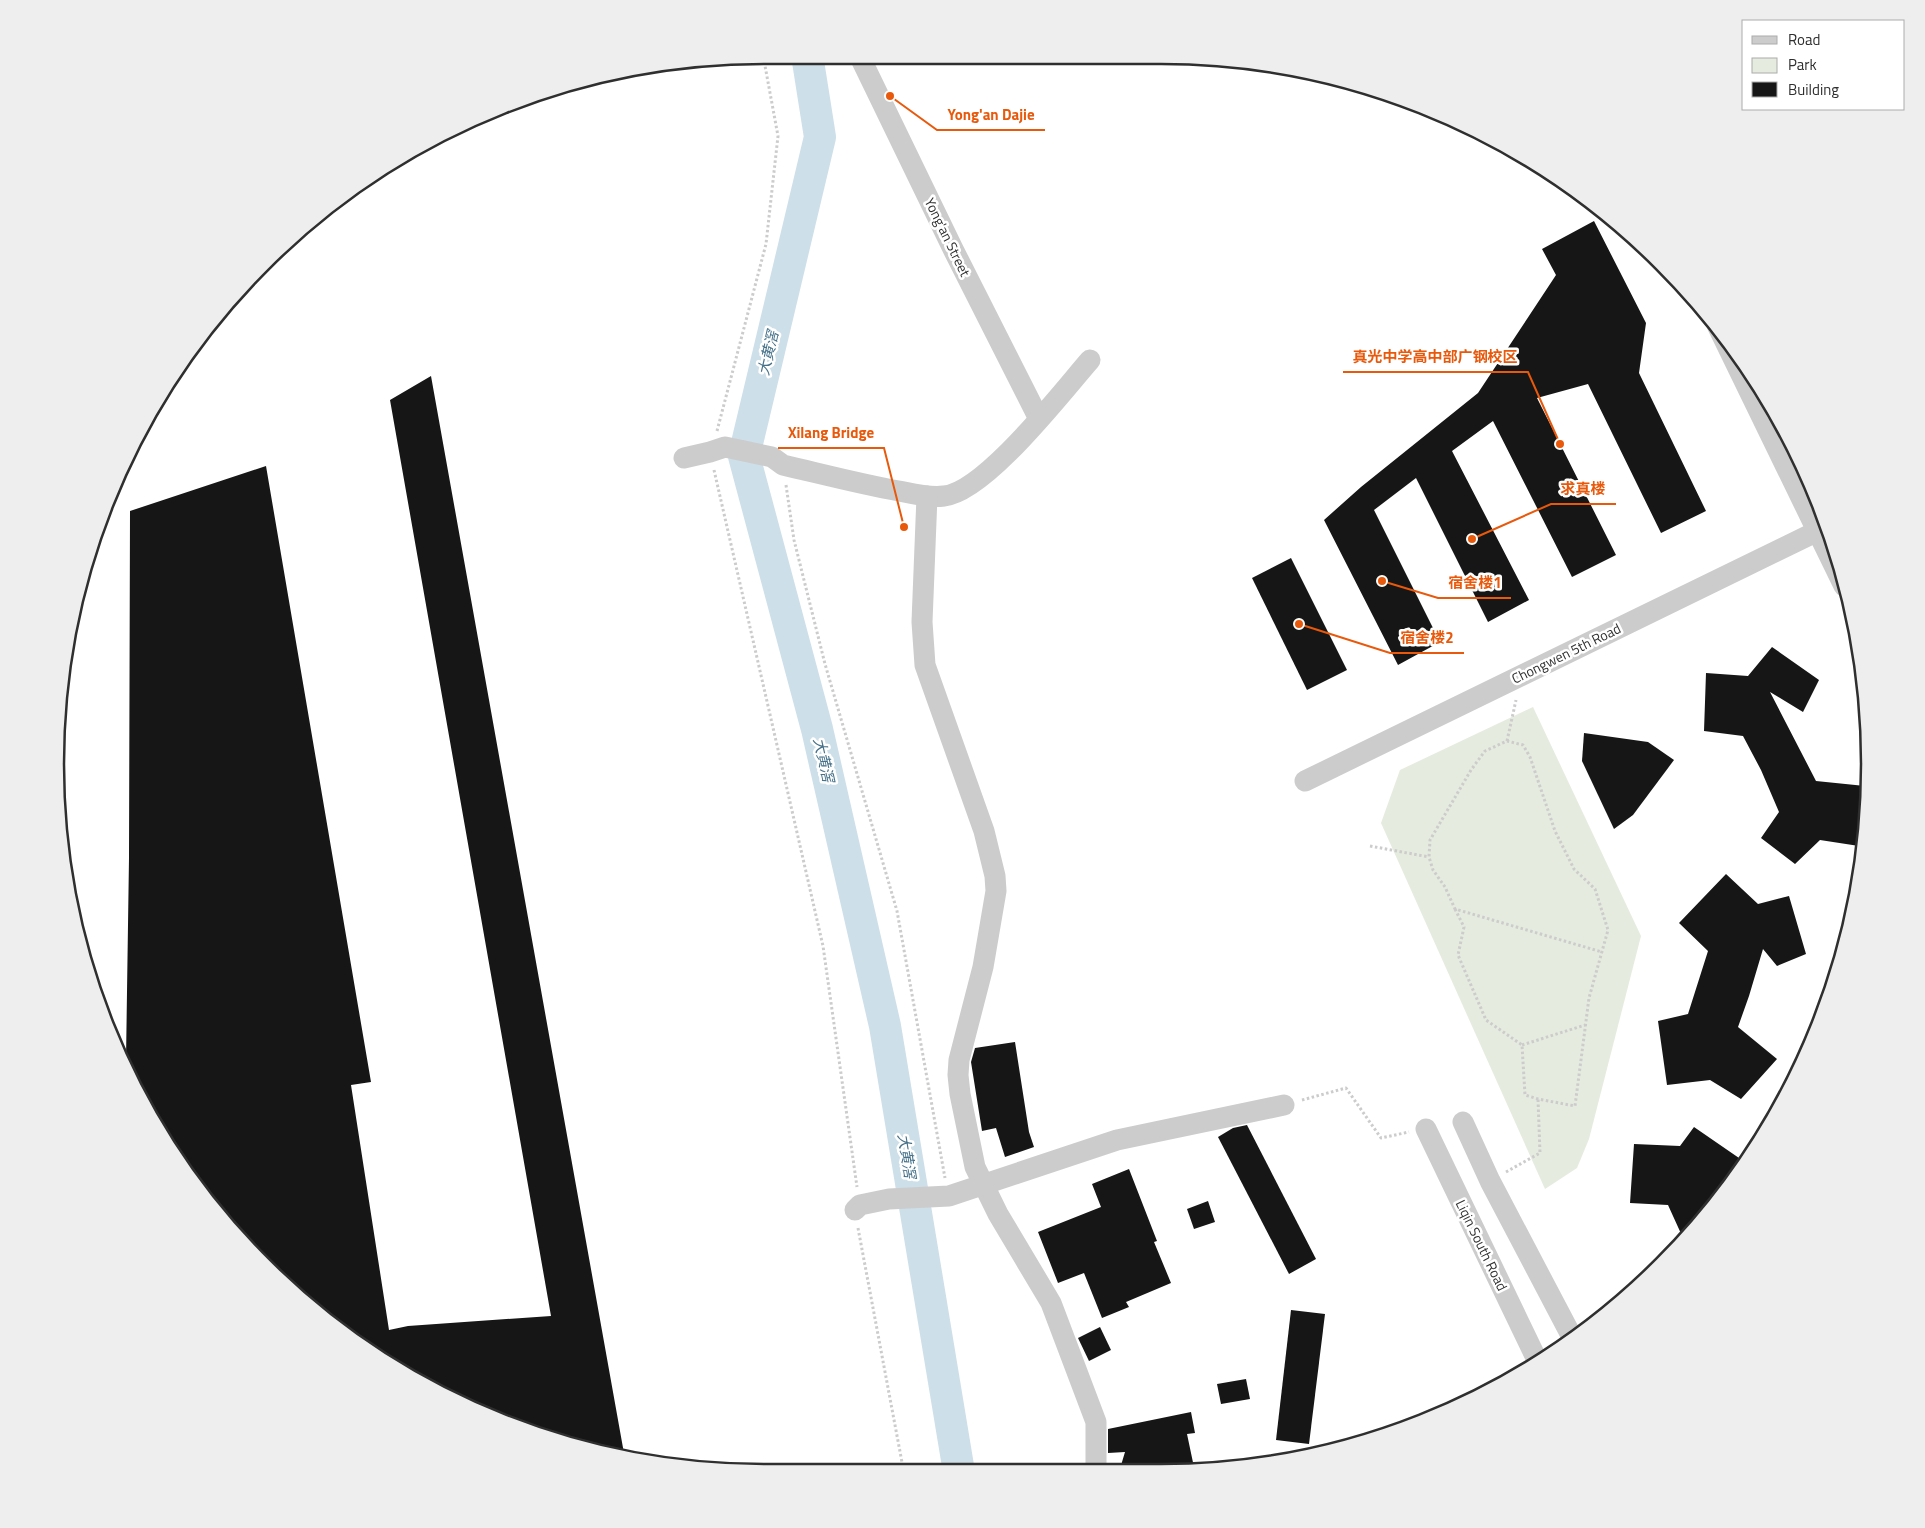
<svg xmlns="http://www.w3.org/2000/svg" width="1925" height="1528" font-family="'Titillium Web','Noto Sans SC',sans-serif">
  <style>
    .green { fill: #e5ebde }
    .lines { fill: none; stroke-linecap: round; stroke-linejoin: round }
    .river { stroke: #cddfe9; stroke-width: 32 }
    .building { fill: #161616 }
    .path { stroke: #ccc; stroke-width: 3; stroke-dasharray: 2.5 2.5; stroke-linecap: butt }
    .minor { stroke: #ccc; stroke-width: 21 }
    .labels { text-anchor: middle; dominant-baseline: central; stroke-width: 5; stroke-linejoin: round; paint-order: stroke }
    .street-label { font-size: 14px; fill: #2f2f2f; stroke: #fff }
    .water-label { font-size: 15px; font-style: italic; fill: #457189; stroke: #fff }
    .rim { fill: none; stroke: #2f2f2f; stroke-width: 2.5 }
    .leader { fill: none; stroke: #e8590c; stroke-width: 2 }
    .callout-dot { fill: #e8590c; stroke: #fff; stroke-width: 2 }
    .callout-label { font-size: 15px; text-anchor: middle; font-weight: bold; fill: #e8590c; stroke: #fff; stroke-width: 5; stroke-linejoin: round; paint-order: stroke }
  </style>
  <rect width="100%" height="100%" fill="#fff"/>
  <!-- green -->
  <path class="green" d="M1533,707L1641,936L1589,1139L1577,1168L1545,1189L1381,823L1400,770Z"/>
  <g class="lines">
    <!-- river -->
    <path class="river" d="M807,55L820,137L744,456L817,729L885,1026L959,1472"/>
  </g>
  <!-- building -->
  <g class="building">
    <path d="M1594,221L1646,323L1639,373L1706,511L1661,533L1588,384L1537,398L1616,555L1572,577L1493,421L1452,451L1529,600L1488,622L1416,478L1374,510L1440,642L1398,665L1324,520L1361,487L1478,393L1556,275L1542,249Z"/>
    <path d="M431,376L625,1459L492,1419L370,1353L231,1232L150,1118L126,1060L129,858L130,511L266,466L371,1082L351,1085L389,1330L408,1326L551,1316L390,400Z"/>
    <path d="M1291,558L1347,670L1307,690L1252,578Z"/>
    <path d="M1772,647L1819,680L1803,712L1770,692L1816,781L1865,786L1859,846L1820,840L1795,864L1761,838L1779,812L1761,770L1743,736L1704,731L1706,673L1748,676Z"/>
    <path d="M1584,733L1648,742L1674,760L1633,815L1614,829L1582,761Z"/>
    <path d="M1726,874L1758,904L1789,896L1806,954L1777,966L1763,949L1749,996L1738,1027L1777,1059L1741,1099L1710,1080L1667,1085L1658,1021L1688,1014L1708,951L1679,923Z"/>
    <path d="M1015,1042L1029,1132L1034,1147L1005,1157L996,1128L982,1131L971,1062L975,1048Z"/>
    <path d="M1247,1125L1316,1259L1289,1274L1218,1137L1233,1128Z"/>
    <path d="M1694,1127L1739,1158L1718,1189L1722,1197L1683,1238L1668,1205L1630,1203L1634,1144L1680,1146Z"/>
    <path d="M1129,1169L1157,1241L1154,1242L1171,1283L1126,1302L1129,1307L1102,1318L1084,1273L1058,1283L1038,1232L1101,1207L1092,1184Z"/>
    <path d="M1208,1201L1215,1222L1194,1229L1187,1209Z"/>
    <path d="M1291,1310L1325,1314L1309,1444L1276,1440Z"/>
    <path d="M1100,1327L1111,1350L1089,1361L1078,1338Z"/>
    <path d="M1246,1379L1250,1399L1221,1404L1217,1384Z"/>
    <path d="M1191,1412L1195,1433L1187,1434L1195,1472H1119L1125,1452L1108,1453V1429Z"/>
  </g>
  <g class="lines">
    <!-- path -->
    <g class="path">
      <path d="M717,431L766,244L778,136L763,55"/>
      <path d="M714,470L823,946L857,1187"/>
      <path d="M786,485L794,540L825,664L897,911L945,1178"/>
      <path d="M1507,741L1516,700"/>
      <path d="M1370,846L1429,857"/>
      <path d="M1455,909L1464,927L1458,955L1486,1020L1522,1045L1525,1095L1538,1099L1575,1106L1589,998L1608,930L1595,889L1574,869L1555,831L1530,757L1523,745L1507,741L1485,751L1471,770L1430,840L1429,857L1433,870L1445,887L1455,909L1602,952"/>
      <path d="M1522,1045L1585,1025"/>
      <path d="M1302,1100L1346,1088L1381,1138L1409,1132"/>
      <path d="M1506,1172L1540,1153L1538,1099"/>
      <path d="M858,1228L904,1473"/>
    </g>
    <!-- minor -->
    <g class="minor">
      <path d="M859,55L953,249L1039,419"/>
      <path d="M1717,325L1844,586"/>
      <path d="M684,458L710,452L725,447L772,457L783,465C822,474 860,484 899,491C914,494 929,498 944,496C985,492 1062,392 1090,360"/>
      <path d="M927,496L922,622L925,665L984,831L995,876L996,891L983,967L959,1060L958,1075L960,1094L975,1167L998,1214L1051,1303L1096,1422V1472"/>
      <path d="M1305,781L1828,526"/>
      <path d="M1463,1122L1490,1181L1572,1337"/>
      <path d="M1426,1129L1538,1362"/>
      <path d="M855,1210L860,1205L889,1199L949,1196L1117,1140L1284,1105"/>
    </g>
  </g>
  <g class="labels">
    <!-- street labels -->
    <g class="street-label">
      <text transform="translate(948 237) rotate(64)">Yong'an Street</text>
      <text transform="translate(1566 653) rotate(-26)">Chongwen 5th Road</text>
      <text transform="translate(1482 1245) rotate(64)">Liqin South Road</text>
    </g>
    <!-- water labels -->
    <g class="water-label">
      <text transform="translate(768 353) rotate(-77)">大黄滘</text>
      <text transform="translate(824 760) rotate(77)">大黄滘</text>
      <text transform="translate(907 1156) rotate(81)">大黄滘</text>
    </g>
  </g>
  <!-- crop -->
  <path d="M0 0H1925V1528H0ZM764 64H1161A700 700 0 0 1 1861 764V764A700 700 0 0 1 1161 1464H764A700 700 0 0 1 64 764V764A700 700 0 0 1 764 64Z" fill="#eee" fill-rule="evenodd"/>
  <path class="rim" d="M764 64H1161A700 700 0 0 1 1861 764V764A700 700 0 0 1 1161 1464H764A700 700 0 0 1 64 764V764A700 700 0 0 1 764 64Z"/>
  <!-- callouts -->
  <path class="leader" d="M890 96L937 130H1045M1560 444L1528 372H1343M904 527L884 448H778M1472 539L1551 504H1616M1382 581L1438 598H1511M1299 624L1390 653H1464"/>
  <g class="callout-dot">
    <circle cx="890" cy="96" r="5"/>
    <circle cx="1560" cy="444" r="5"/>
    <circle cx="904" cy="527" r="5"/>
    <circle cx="1472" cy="539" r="5"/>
    <circle cx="1382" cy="581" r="5"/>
    <circle cx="1299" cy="624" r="5"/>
  </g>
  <g class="callout-label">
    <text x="991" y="120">Yong'an Dajie</text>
    <text x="1435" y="362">真光中学高中部广钢校区</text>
    <text x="831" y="438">Xilang Bridge</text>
    <text x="1583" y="494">求真楼</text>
    <text x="1475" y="588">宿舍楼1</text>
    <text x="1427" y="643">宿舍楼2</text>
  </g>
  <!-- legend -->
  <rect x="1742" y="20" width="162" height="90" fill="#ffffff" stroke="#acacac"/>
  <rect x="1752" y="36" width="25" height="8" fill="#cccccc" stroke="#acacac"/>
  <text x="1788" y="45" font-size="15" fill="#2f2f2f">Road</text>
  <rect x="1752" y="58" width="25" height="15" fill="#e5ebde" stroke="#acacac"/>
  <text x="1788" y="70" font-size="15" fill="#2f2f2f">Park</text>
  <rect x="1752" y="82" width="25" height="15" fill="#161616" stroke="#acacac"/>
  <text x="1788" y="95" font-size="15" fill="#2f2f2f">Building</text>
</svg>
